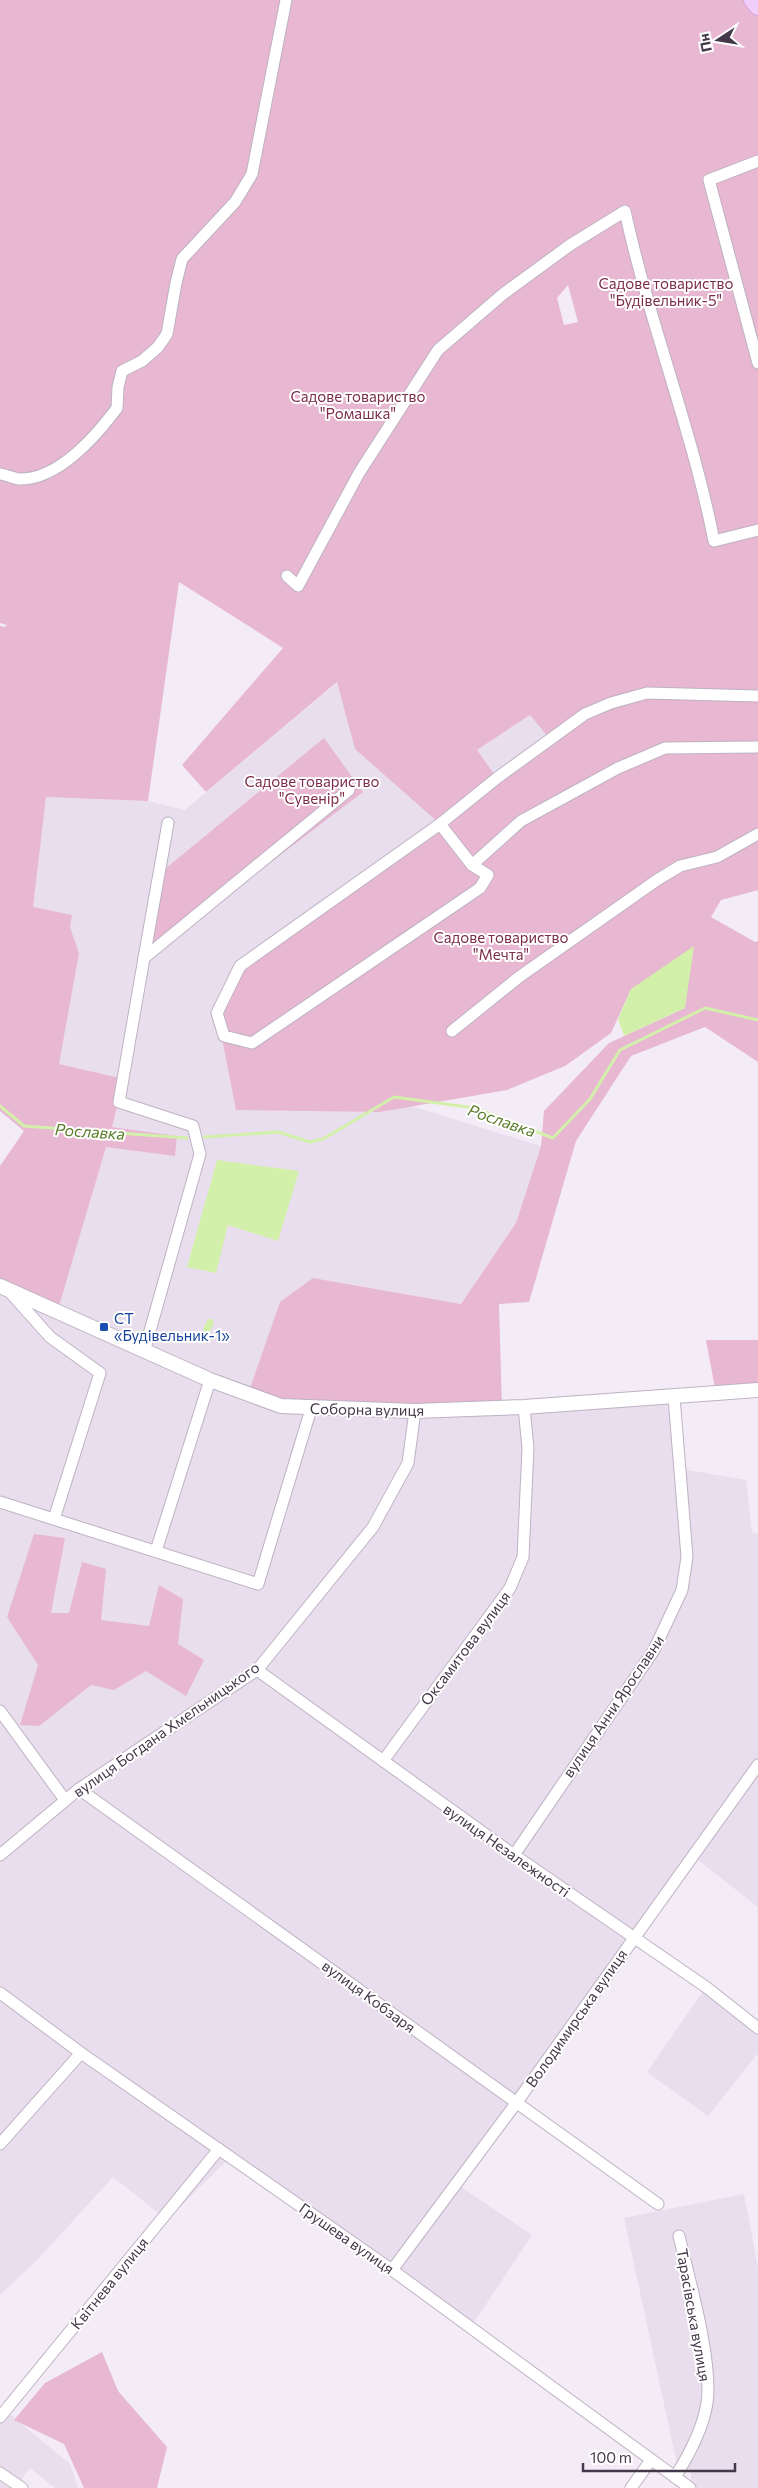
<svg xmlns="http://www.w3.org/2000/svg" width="758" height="2488" font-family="Commissioner,sans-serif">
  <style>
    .residential { fill: #e9deed }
    .green { fill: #e8b7d2; fill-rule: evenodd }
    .water { fill: #d3f0ab }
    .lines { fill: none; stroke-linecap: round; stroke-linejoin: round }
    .stream { stroke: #d3f0ab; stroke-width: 3 }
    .minor-casing { stroke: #beb2c4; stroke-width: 13 }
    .tertiary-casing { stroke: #beb2c4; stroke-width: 16 }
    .secondary-casing { stroke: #d1a6e0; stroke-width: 18 }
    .minor { stroke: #fff; stroke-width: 11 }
    .tertiary { stroke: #fff; stroke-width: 14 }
    .secondary { stroke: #f2cefd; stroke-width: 16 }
    .transit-dot { fill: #1a4fb4; stroke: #fff; stroke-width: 2 }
    .labels { text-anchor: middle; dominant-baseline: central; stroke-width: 4; stroke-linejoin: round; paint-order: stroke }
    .park-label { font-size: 15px; fill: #7c2d4a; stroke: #fff }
    .transit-label { font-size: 15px; fill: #164399; stroke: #fff; text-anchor: start }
    .street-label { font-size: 15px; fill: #44394a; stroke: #fff }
    .water-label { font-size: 16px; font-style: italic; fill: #587c27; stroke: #fff }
  </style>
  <rect width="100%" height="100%" fill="#f3ecf6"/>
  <!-- residential -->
  <g class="residential">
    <path d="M338,682L355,749L477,750L530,715L758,890L721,900L631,989L611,1033L565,1066L538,1032L325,1079L541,1146L516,1223L461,1304L313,1278L311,1409L674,1397L681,1469L746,1480L752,1533L758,1534V1907L694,1857L457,2184L532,2235L471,2327L231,2156L167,2220L113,2177L38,2259L0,2295V1286L57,1313L119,1102L123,1079L58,1064L79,953L70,927L33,907L46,797L148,801L185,810Z"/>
    <path d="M706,1987L758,2028V2053L708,2116L647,2072Z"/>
    <path d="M744,2194L758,2268V2488H697L691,2484V2470L677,2464L624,2218Z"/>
    <path d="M0,2406L70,2464L78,2488H55L30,2468L15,2488H0Z"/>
  </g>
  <!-- green -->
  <g class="green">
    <path d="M0,0H758V890L721,900L711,917L755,942L758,941V1062L705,1027L631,1056L576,1141L529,1302L499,1304L502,1408L311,1409L248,1394L280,1302L313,1278L461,1304L516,1223L541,1146L544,1111L609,1043L685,1008L631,989L611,1033L565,1066L507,1090L380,1112L236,1110L217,1013L240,966L440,824L355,749L337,682L206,792L182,765L283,648L179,582L148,801L46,797L33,907L72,915L70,927L79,953L59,1064L124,1079L112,1127L177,1136L175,1156L106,1147L57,1313L0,1286V1166L24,1131L0,1111V626L5,627L7,625L0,623ZM568,285L578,322L564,325L557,298ZM530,715L549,738L497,778L477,750Z"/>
    <path d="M324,738L363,792L144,959L165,869Z"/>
    <path d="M706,1340H758V1390L716,1394Z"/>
    <path d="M34,1534L65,1538L51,1613H69L82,1562L106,1569L101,1620L149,1626L159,1585L183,1599L178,1644L204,1660L186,1696L146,1671L114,1690L91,1685L39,1726L20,1725L38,1665L7,1617Z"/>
    <path d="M102,2352L118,2391L167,2447L157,2488H84L64,2444L14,2420L45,2383Z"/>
  </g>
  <!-- water -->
  <g class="water">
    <path d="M694,946L685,1008L624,1036L618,1019L631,989Z"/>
    <path d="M217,1160L299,1171L278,1241L228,1225L216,1273L187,1267Z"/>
    <path d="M208,1319H212L214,1323L209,1333L204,1332L203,1329Z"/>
  </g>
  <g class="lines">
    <!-- stream -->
    <g class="stream">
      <path d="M0,1106L24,1126L187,1138"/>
      <path d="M204,1137L278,1132L310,1142L323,1139L394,1097L475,1108L553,1138L590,1099L620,1050L705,1008L758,1020"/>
    </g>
    <!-- minor casing -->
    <g class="minor-casing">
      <g id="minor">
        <path d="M758,161L709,180L758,363"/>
        <path d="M0,474C6,475 13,478 19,479C58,480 96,436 117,408L118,387L122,371L142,361L158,347L167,334L176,283L182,259L235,202L252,174L286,0"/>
        <path d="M287,576L298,586L359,473L438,350L503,294L570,245L625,211C649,322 692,429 714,541L758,530"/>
        <path d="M440,824L472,865L488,875L480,888L252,1043L224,1036L217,1013L240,966L440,824L497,778L585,714L611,703L647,693L758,696"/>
        <path d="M472,865L521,821L618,768L665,748L758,747"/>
        <path d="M144,958L168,823"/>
        <path d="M452,1031L519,977L657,880L680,866L717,857L758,834"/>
        <path d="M9,1291L50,1337L100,1373L54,1519"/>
        <path d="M144,1352L200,1154L193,1126L119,1102L144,958L349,790"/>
        <path d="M0,1502L258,1584L311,1409"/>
        <path d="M156,1551L210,1380"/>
        <path d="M257,1670L514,1855L706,1987L758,2028"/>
        <path d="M0,1711L65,1800"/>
        <path d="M383,1761L510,1588L523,1557L528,1448L524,1407"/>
        <path d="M79,1789L658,2204"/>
        <path d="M0,1855L79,1789L257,1670L373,1527L408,1463L415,1411"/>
        <path d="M514,1855L654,1650L682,1590L687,1557L674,1397"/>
        <path d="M0,1993L81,2053L392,2270L690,2488"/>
        <path d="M0,2144L81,2053"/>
        <path d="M392,2270L517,2102L758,1765"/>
        <path d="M0,2417L219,2149"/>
        <path d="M0,2473L22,2488"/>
        <path d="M675,2477C689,2455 703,2429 707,2403C713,2361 689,2279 679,2236"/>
        <path d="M631,2488L651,2460"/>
      </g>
    </g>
    <!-- tertiary casing -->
    <g class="tertiary-casing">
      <path id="tertiary" d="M0,1286L210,1380L281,1406L415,1411L524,1407L758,1390"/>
    </g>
    <!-- secondary casing -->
    <g class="secondary-casing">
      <path id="secondary" d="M752,0L758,7"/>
    </g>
    <!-- minor -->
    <use href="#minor" class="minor"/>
    <!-- tertiary -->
    <use href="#tertiary" class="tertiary"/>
    <!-- secondary -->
    <use href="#secondary" class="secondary"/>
  </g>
  <!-- markers -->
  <rect class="transit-dot" x="99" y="1322" width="10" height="10" rx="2.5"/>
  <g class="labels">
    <!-- park labels -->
    <g class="park-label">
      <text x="666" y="283">Садове товариство<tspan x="666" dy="17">"Будівельник-5"</tspan></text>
      <text x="358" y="396">Садове товариство<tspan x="358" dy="17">"Ромашка"</tspan></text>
      <text x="312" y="781">Садове товариство<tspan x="312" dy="17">"Сувенір"</tspan></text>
      <text x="501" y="937">Садове товариство<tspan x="501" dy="17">"Мечта"</tspan></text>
    </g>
    <!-- transit labels -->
    <g class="transit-label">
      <text x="114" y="1318">СТ<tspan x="114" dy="17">«Будівельник-1»</tspan></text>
    </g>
    <!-- street labels -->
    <g class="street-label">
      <text transform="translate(367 1409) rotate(1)">Соборна вулиця</text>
      <text transform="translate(465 1648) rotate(-53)">Оксамитова вулиця</text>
      <text transform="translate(613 1706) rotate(-56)">вулиця Анни Ярославни</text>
      <text transform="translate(166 1729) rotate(-35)">вулиця Богдана Хмельницького</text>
      <text transform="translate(507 1850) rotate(35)">вулиця Незалежності</text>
      <text transform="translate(369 1996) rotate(36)">вулиця Кобзаря</text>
      <text transform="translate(576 2018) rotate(-55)">Володимирська вулиця</text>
      <text transform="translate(347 2238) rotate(35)">Грушева вулиця</text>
      <text transform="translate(109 2283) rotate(-51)">Квітнева вулиця</text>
      <text transform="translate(694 2315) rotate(80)">Тарасівська вулиця</text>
    </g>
    <!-- water labels -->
    <g class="water-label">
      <text transform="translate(502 1120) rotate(19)">Рославка</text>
      <text transform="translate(90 1131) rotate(4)">Рославка</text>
    </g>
  </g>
  <!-- north arrow -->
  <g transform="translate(718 40) rotate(258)" stroke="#ffffff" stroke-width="4" paint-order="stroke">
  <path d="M0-4L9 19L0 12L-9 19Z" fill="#44394a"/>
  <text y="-8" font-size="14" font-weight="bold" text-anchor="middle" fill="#44394a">Пн</text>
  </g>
  <!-- scale -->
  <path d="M583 2463v8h152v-8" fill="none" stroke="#44394a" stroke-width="2.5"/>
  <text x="590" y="2463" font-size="15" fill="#44394a" stroke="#ffffff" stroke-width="4" paint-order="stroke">100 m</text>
</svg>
